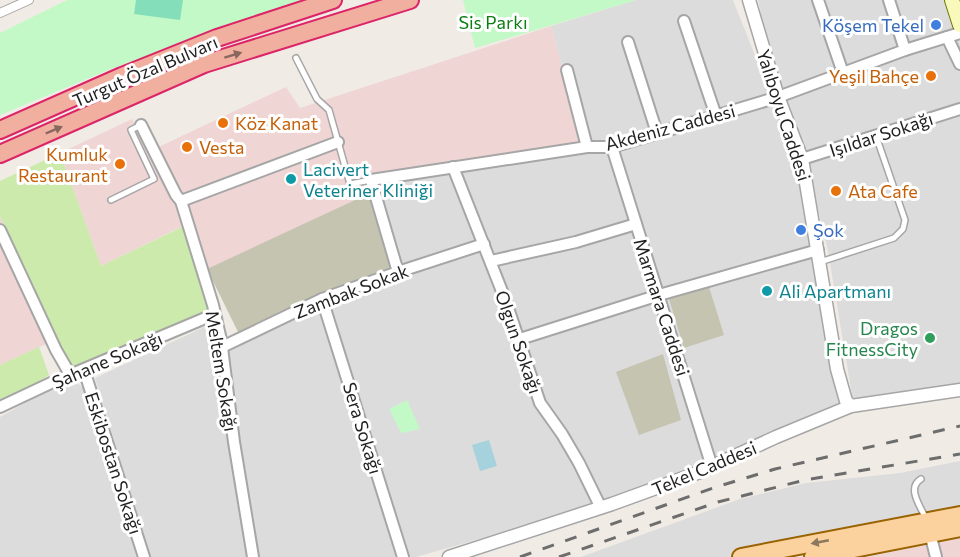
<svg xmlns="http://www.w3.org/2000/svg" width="960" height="557" font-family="Commissioner,sans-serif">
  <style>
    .residential { fill: #dddcdc }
    .commercial { fill: #f0d5d5 }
    .construction { fill: #c4c4b1 }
    .grass { fill: #cbeaab }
    .park { fill: #c3f9c6 }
    .pitch { fill: #84deb9 }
    .water { fill: #a6d2dd }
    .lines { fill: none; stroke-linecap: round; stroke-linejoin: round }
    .service-casing { stroke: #a6a6a6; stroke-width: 8 }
    .pedestrian-casing { stroke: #a6a6a6; stroke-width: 10 }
    .minor-casing { stroke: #a6a6a6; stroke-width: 14 }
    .tertiary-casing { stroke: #a6a6a6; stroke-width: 15 }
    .secondary-casing { stroke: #6d7705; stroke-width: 16 }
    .primary-casing { stroke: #996301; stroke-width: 20 }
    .trunk-casing { stroke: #db2568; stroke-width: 20 }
    .service { stroke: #fff; stroke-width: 5 }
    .pedestrian { stroke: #fff; stroke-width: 8 }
    .minor { stroke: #fff; stroke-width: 10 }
    .tertiary { stroke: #fff; stroke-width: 12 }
    .secondary { stroke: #f8f9ba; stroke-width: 14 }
    .primary { stroke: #fbd19e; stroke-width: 16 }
    .trunk { stroke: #f1af9f; stroke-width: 16 }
    .rail { stroke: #6d6d6d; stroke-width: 3; stroke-dasharray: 12 12; stroke-linecap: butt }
    .oneway { fill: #88675f }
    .oneway2 { fill: #8d785e }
    .shop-dot { fill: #3f7fe0; stroke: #fff; stroke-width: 2 }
    .food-dot { fill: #e8710a; stroke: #fff; stroke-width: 2 }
    .culture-dot { fill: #0f9aa8; stroke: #fff; stroke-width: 2 }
    .leisure-dot { fill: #2e9e5b; stroke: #fff; stroke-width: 2 }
    .labels { text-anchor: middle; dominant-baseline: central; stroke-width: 6; stroke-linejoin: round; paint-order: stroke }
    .park-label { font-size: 18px; fill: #0c7e13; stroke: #fff }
    .shop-label { font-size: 18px; fill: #366cbe; stroke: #fff; text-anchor: end }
    .street-label { font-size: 18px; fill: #1f1f1f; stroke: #fff }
    .food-label { font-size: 18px; fill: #c56008; stroke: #fff; text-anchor: start }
    .culture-label { font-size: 18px; fill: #0d838f; stroke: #fff; text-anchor: start }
    .leisure-label { font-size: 18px; fill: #27864d; stroke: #fff; text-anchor: end }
  </style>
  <rect width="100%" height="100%" fill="#f0ece5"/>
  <!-- residential -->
  <g class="residential">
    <path d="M636,0H733L793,151L807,216L843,416L769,432L704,468L532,524L416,557H150L95,378L213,323L218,345L396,273L364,178L582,142L551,26Z"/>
    <path d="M758,0H947L960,42V390L855,413L828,251L809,173L764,28Z"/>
    <path d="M71,377L83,388L137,557H0V417Z"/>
    <path d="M960,461V510L735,557H581L740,499L806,483L900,473Z"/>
  </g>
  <!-- commercial -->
  <g class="commercial">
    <path d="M551,26L582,142L365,178L370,193L198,274L181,227L101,266L60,153L132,119L150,151L286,87L300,108Z"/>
    <path d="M0,216L55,340L0,365Z"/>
    <path d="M960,538V557H867Z"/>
  </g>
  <!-- construction -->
  <g class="construction">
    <path d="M370,193L396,273L240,336L207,269Z"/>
    <path d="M709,287L724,335L684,348L669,299Z"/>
    <path d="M663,354L681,420L639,435L616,372Z"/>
  </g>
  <!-- grass -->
  <g class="grass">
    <path d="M60,153L101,266L182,227L211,313L74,369L55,340L0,216V181Z"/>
    <path d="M39,347L49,375L0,407V365Z"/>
  </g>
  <!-- park -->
  <g class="park">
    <path d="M67,0H308L111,69L0,115V33Z"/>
    <path d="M463,0H636L475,48Z"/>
    <path d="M407,400L420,429L401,433L389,409Z"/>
  </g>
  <!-- pitch -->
  <path class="pitch" d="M136,0H183L180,20L134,14Z"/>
  <!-- water -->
  <path class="water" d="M489,440L497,466L480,471L472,445Z"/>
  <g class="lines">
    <!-- service casing -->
    <g class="service-casing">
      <g id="service">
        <path d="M296,58L317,99L329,110L350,184L371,180"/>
        <path d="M111,200L154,179L131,130L141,125"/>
        <path d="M820,262L894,238L903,229L905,220L876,136"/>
        <path d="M921,479C906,488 921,507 926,519"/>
      </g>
    </g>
    <!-- pedestrian casing -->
    <g class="pedestrian-casing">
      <path id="pedestrian" d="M0,13L29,0"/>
    </g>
    <!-- minor casing -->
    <g class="minor-casing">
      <g id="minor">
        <path d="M818,0L843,73"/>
        <path d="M889,0L905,50"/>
        <path d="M684,21L716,116"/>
        <path d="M947,37L960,64"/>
        <path d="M628,42L657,133"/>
        <path d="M567,70L587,147"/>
        <path d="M141,125L176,195L181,201L213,305L221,340L234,442L253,557"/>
        <path d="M612,147L712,467"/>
        <path d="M802,159L960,109"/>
        <path d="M453,167L505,299L540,403L562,434L579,463L601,508"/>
        <path d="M181,201L338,142"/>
        <path d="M0,230L56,350L71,376"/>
        <path d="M491,261L576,242L636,224"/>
        <path d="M398,272L371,180L587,147H612L778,97L905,50L960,33"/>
        <path d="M322,299L403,557"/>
        <path d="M520,339L659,295L818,250"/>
        <path d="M222,347L322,299L398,272L484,244"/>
        <path d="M84,370L144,557"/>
        <path d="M0,407L53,382L215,314"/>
        <path d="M930,533L936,557"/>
      </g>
    </g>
    <!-- tertiary casing -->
    <g class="tertiary-casing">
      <g id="tertiary">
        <path d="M749,0L778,97L802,159L837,369L846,401L851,406"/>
        <path d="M449,557L612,504L700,472L776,437L851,406L960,390"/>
      </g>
    </g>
    <!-- secondary casing -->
    <g class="secondary-casing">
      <path id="secondary" d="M952,0L960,25"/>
    </g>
    <!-- primary casing -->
    <g class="primary-casing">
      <g id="primary">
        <path d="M741,557L960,515"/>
        <path d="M813,557L960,528"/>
      </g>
    </g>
    <!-- trunk casing -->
    <g class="trunk-casing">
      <g id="trunk">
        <path d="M0,130L122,76L217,38L333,0"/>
        <path d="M0,154L204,64L410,0"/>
      </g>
    </g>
    <!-- service -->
    <use href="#service" class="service"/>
    <!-- pedestrian -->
    <use href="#pedestrian" class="pedestrian"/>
    <!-- minor -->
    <use href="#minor" class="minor"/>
    <!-- tertiary -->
    <use href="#tertiary" class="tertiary"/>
    <!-- secondary -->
    <use href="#secondary" class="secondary"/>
    <!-- primary -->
    <use href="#primary" class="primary"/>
    <!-- trunk -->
    <use href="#trunk" class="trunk"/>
    <!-- rail -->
    <g class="rail">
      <path d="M520,557L713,488L775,469L960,426"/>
      <path d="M559,557L718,502L805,480L960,454"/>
    </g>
  </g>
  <!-- one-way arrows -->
  <defs><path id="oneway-solid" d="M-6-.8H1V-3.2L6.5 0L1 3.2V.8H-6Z" transform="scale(1.5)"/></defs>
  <g class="oneway">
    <use href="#oneway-solid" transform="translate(233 55) rotate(-17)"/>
    <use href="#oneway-solid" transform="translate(54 130) rotate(-23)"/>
  </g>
  <use class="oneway2" href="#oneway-solid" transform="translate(820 542) rotate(169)"/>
  <!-- markers -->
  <g class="shop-dot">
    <circle cx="936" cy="25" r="6"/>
    <circle cx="801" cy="230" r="6"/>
  </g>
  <g class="food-dot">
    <circle cx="931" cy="76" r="6"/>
    <circle cx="223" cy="123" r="6"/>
    <circle cx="187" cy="147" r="6"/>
    <circle cx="120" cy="164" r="6"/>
    <circle cx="836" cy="191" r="6"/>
  </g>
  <g class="culture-dot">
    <circle cx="291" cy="179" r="6"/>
    <circle cx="767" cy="291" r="6"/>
  </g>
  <circle class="leisure-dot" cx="930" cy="338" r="6"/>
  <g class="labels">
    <!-- park labels -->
    <g class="park-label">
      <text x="493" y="22">Sis Parkı</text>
    </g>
    <!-- shop labels -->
    <g class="shop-label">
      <text x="924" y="25">Köşem Tekel</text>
      <text x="813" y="230" text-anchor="start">Şok</text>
    </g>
    <!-- street labels -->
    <g class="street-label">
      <text transform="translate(145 71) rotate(-23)">Turgut Özal Bulvarı</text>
      <text transform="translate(784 115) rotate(72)">Yalıboyu Caddesi</text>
      <text transform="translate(670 127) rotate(-15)">Akdeniz Caddesi</text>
      <text transform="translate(881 134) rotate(-18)">Işıldar Sokağı</text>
      <text transform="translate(351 291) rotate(-21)">Zambak Sokak</text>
      <text transform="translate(662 307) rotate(72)">Marmara Caddesi</text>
      <text transform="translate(519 342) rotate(71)">Olgun Sokağı</text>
      <text transform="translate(107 360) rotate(-23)">Şahane Sokağı</text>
      <text transform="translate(222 371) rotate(81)">Meltem Sokağı</text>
      <text transform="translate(363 428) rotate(73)">Sera Sokağı</text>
      <text transform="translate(114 463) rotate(72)">Eskibostan Sokağı</text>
      <text transform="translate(704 468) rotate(-23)">Tekel Caddesi</text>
    </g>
    <!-- food labels -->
    <g class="food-label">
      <text x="919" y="76" text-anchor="end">Yeşil Bahçe</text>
      <text x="235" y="123">Köz Kanat</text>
      <text x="199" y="147">Vesta</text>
      <text x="108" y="154" text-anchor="end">Kumluk<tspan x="108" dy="21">Restaurant</tspan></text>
      <text x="848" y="191">Ata Cafe</text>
    </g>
    <!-- culture labels -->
    <g class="culture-label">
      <text x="303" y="169">Lacivert<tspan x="303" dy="21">Veteriner Kliniği</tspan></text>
      <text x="779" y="291">Ali Apartmanı</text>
    </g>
    <!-- leisure labels -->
    <g class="leisure-label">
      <text x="918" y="328">Dragos<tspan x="918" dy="21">FitnessCity</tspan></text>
    </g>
  </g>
</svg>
